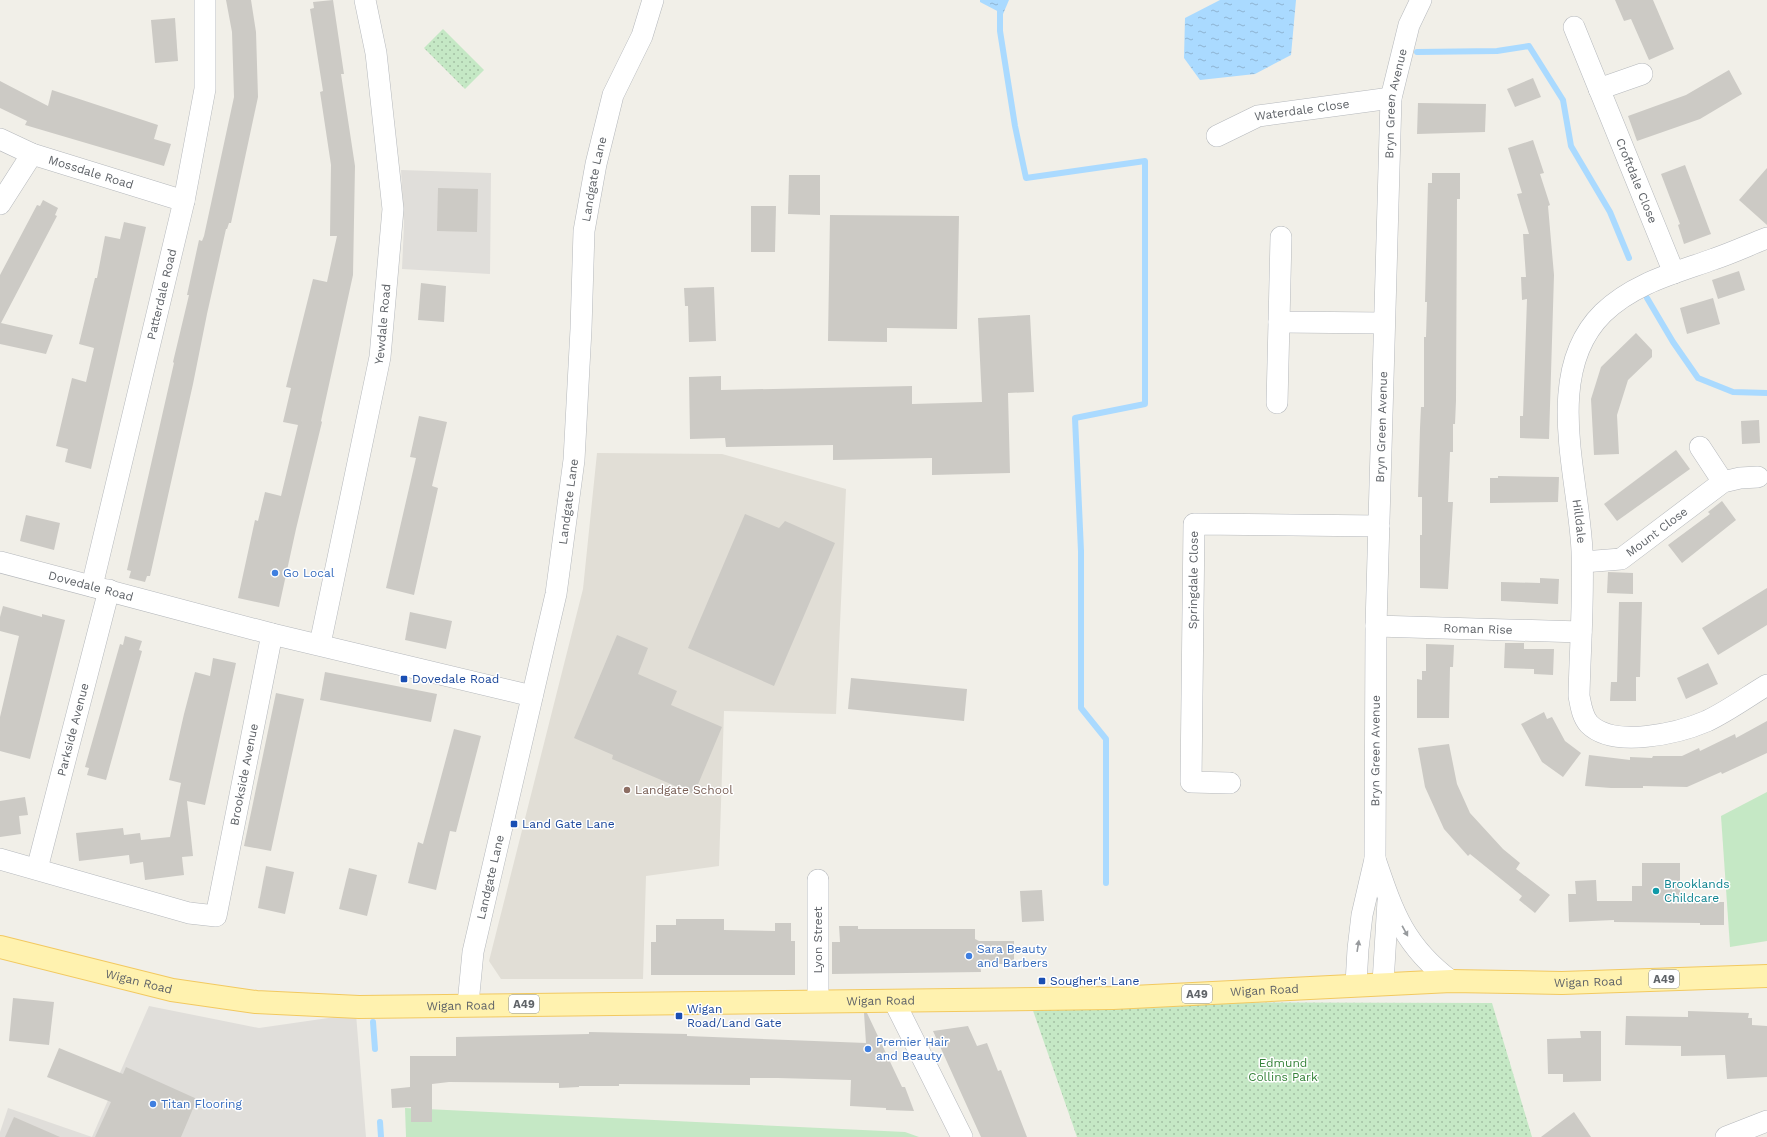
<svg xmlns="http://www.w3.org/2000/svg" width="1767" height="1137" font-family="'Work Sans',sans-serif">
  <style>
    .industrial { fill: #e0deda }
    .education { fill: #e1ded6 }
    .green { fill: #c5e8c5 }
    .park { fill: url(#park-dots) }
    .water { fill: url(#water-ripples) }
    .lines { fill: none; stroke-linecap: round; stroke-linejoin: round }
    .stream { stroke: #aadaff; stroke-width: 6 }
    .building { fill: #cccac5 }
    .minor-casing { stroke: #b5b8bc; stroke-width: 22 }
    .primary-casing { stroke: #f2c960; stroke-width: 24 }
    .minor { stroke: #fff; stroke-width: 21 }
    .primary { stroke: #fff2af; stroke-width: 22 }
    .oneway { fill: #979a9d }
    .shop-dot { fill: #3f7fe0; stroke: #fff; stroke-width: 1.5 }
    .transit-dot { fill: #1a4fb4; stroke: #fff; stroke-width: 1.5 }
    .education-dot { fill: #8d6e63; stroke: #fff; stroke-width: 1.5 }
    .culture-dot { fill: #0f9aa8; stroke: #fff; stroke-width: 1.5 }
    .labels { text-anchor: middle; dominant-baseline: central; stroke-width: 3; stroke-linejoin: round; paint-order: stroke }
    .shield { fill: #fff; stroke: #8f9295; stroke-width: 1 }
    .shield-label { font-size: 11px; font-weight: bold; fill: #5f6368 }
    .street-label { font-size: 12px; fill: #5f6368; stroke: #fff }
    .shop-label { font-size: 12px; fill: #366cbe; stroke: #fff; text-anchor: start }
    .transit-label { font-size: 12px; fill: #164399; stroke: #fff; text-anchor: start }
    .education-label { font-size: 12px; fill: #785e54; stroke: #fff; text-anchor: start }
    .culture-label { font-size: 12px; fill: #0d838f; stroke: #fff; text-anchor: start }
    .park-label { font-size: 12px; fill: #348238; stroke: #fff }
  </style>
  <defs>
    <pattern id="park-dots" width="8" height="8" patternUnits="userSpaceOnUse"><rect width="8" height="8" fill="#c5e8c5"/><path d="M2 2h.1M6 6h.1" fill="none" stroke="#a3c0a4" stroke-width="1.8" stroke-linecap="round"/></pattern>
    <pattern id="water-ripples" width="26" height="14" patternUnits="userSpaceOnUse"><rect width="26" height="14" fill="#aadaff"/><path d="M2 4q2-2 4 0t4 0M15 11q2-2 4 0t4 0" fill="none" stroke="#8eb4d2"/></pattern>
  </defs>
  <rect width="100%" height="100%" fill="#f1efe8"/>
  <!-- industrial -->
  <g class="industrial">
    <path d="M401,170L491,173L490,274L402,269L404,225Z"/>
    <path d="M149,1006L259,1028L356,1014L366,1137H0V1132L8,1108L92,1137Z"/>
  </g>
  <!-- education -->
  <path class="education" d="M597,453L722,454L846,489L836,714L724,711L719,866L646,876L643,979H501L489,961L583,589Z"/>
  <!-- green -->
  <g class="green">
    <path d="M1767,792V941L1730,947L1721,816Z"/>
    <path d="M405,1108L905,1132L919,1137H406Z"/>
  </g>
  <!-- park -->
  <g class="park">
    <path d="M443,29L484,70L465,89L424,48Z"/>
    <path d="M1030,1002L1492,1003L1532,1137H1077Z"/>
  </g>
  <!-- water -->
  <g class="water">
    <path d="M980,0H1009L1003,14L980,2Z"/>
    <path d="M1220,0H1296L1291,55L1255,74L1200,80L1184,58L1185,18Z"/>
  </g>
  <g class="lines">
    <!-- stream -->
    <g class="stream">
      <path d="M1000,12V31L1015,126L1026,178L1145,161V404L1075,418L1081,551V708L1106,739V883"/>
      <path d="M1417,52L1497,51L1529,46L1563,100L1571,146L1610,212L1629,258"/>
      <path d="M1647,298L1673,342L1698,378L1733,392L1767,393"/>
      <path d="M373,1022L375,1049"/>
      <path d="M380,1122L381,1137"/>
    </g>
  </g>
  <!-- building -->
  <g class="building">
    <path d="M226,0H251L256,32L258,97L231,223H229L227,229H226L207,314L193,384L150,576H147L145,582L129,578L131,571L127,570L174,363L173,362L189,295H187L199,240L202,241L204,236L234,97L232,32Z"/>
    <path d="M333,0L344,74H341L355,166L353,275L321,421L322,422L296,529L279,607L238,598L255,520L258,521L265,492L281,496L298,425L283,422L291,388L286,387L313,279L327,282L337,236H330L331,165L320,92L323,91L310,9L314,8L313,2Z"/>
    <path d="M1615,0H1653L1674,49L1649,60L1631,19L1624,21Z"/>
    <path d="M175,18L178,61L155,63L151,20Z"/>
    <path d="M1729,70L1742,94L1700,119L1637,141L1628,116L1686,95Z"/>
    <path d="M1533,78L1541,97L1515,107L1507,89Z"/>
    <path d="M0,81L48,106L52,90L158,125L154,139L171,144L164,166L25,125L27,121L0,108Z"/>
    <path d="M1418,103L1486,104L1485,132L1417,134Z"/>
    <path d="M1533,140L1544,173L1540,174L1550,205L1548,206L1554,275L1549,439L1520,438V416H1523L1527,299L1522,300L1521,277H1526L1523,234H1529L1517,194L1522,193L1508,148Z"/>
    <path d="M1685,165L1711,234L1684,244L1678,225L1680,224L1661,174Z"/>
    <path d="M1767,168V225L1739,200Z"/>
    <path d="M1432,173H1460V199H1457L1456,401L1455,424H1453V452H1450L1448,502H1453L1448,589L1420,588V535H1422V497H1418L1420,428L1421,407H1424V337H1426L1427,302H1425L1428,183H1432Z"/>
    <path d="M789,175H820V215L788,214Z"/>
    <path d="M438,188L478,189L477,232L437,231Z"/>
    <path d="M43,200L58,208L55,215L57,216L1,323L53,335L46,354L0,344V275L37,205L40,206Z"/>
    <path d="M751,206H776L775,252H751Z"/>
    <path d="M830,215L959,216L957,329L887,328V342L828,341Z"/>
    <path d="M124,222L146,227L91,469L65,462L68,449L56,446L72,378L86,382L94,348L79,344L95,278H97L105,236L120,239Z"/>
    <path d="M1739,271L1745,290L1718,299L1712,280Z"/>
    <path d="M421,283L446,286L444,322L418,320Z"/>
    <path d="M714,287L716,341L689,342L688,306H685L684,288Z"/>
    <path d="M1713,298L1720,324L1687,334L1680,308Z"/>
    <path d="M1030,315L1034,392L1008,393L1010,473L932,475V458L833,460V445L726,447L725,438L690,439L689,377L721,376V390L912,386V404L982,402L978,318Z"/>
    <path d="M1636,333L1652,350V357L1628,380L1617,415L1619,454L1594,455L1591,399L1601,367Z"/>
    <path d="M419,416L447,422L432,486L438,488L414,595L386,588L416,458L410,457Z"/>
    <path d="M1759,420L1760,443L1742,444L1741,421Z"/>
    <path d="M1676,450L1690,469L1617,521L1604,504Z"/>
    <path d="M1498,476L1559,477L1558,502L1490,503V478H1498Z"/>
    <path d="M1722,501L1736,520L1682,563L1668,545L1710,514L1708,512Z"/>
    <path d="M745,514L779,528L785,521L835,543L774,686L688,648Z"/>
    <path d="M26,515L60,523L54,550L20,541Z"/>
    <path d="M1608,572L1633,573V594L1607,593Z"/>
    <path d="M1540,578L1559,579L1558,604L1501,601V582L1540,583Z"/>
    <path d="M1767,588V625L1718,655L1702,628Z"/>
    <path d="M1619,602H1642L1640,677H1636V701H1610L1611,682H1617Z"/>
    <path d="M3,606L42,617V614L65,620L30,759L0,751V717L19,636L0,631V617Z"/>
    <path d="M410,612L452,621L446,649L405,640Z"/>
    <path d="M617,635L648,648L638,674L677,691L671,705L722,727L694,794L612,759L613,755L574,738Z"/>
    <path d="M125,636L142,641L139,650L142,651L106,780L87,775L89,768L85,767L120,644L123,645Z"/>
    <path d="M1505,643H1524V649H1554L1553,675L1534,674V669L1504,668Z"/>
    <path d="M1426,644L1454,645L1453,667H1450L1449,718H1417V679L1422,680V671H1426Z"/>
    <path d="M213,658L236,663L205,805L187,801L193,856L182,857L184,875L145,880L143,862L130,864L129,855L79,861L76,833L123,828L124,835L140,833L141,840L170,837L181,783L169,780L184,714L195,672L210,676Z"/>
    <path d="M1708,663L1718,684L1686,699L1677,678Z"/>
    <path d="M325,672L437,694L431,722L320,700Z"/>
    <path d="M851,678L967,689L964,721L848,709Z"/>
    <path d="M276,693L304,699L271,851L244,846Z"/>
    <path d="M1544,712L1547,719L1552,717L1565,741L1581,753L1563,777L1542,762L1521,724Z"/>
    <path d="M1767,721V753L1722,774L1721,772L1687,787L1643,786V788H1611L1585,786L1589,755L1630,760V757L1652,758L1653,756H1682L1699,748L1700,751L1735,734L1736,738Z"/>
    <path d="M454,729L481,736L456,832L450,831L436,890L408,883L418,842L423,844Z"/>
    <path d="M1449,744L1457,784L1470,813L1503,849L1520,863L1516,869L1550,895L1535,913L1519,900L1522,896L1470,854L1468,856L1444,829L1425,787L1418,748Z"/>
    <path d="M25,797L28,815L19,816L21,834L0,837V801Z"/>
    <path d="M1642,863H1680V897H1697V902H1724V925H1700V923L1614,922V920L1569,922L1568,894H1576L1575,881L1596,880L1597,901H1632V886H1642Z"/>
    <path d="M266,866L294,872L285,914L258,908Z"/>
    <path d="M349,868L377,875L367,916L339,909Z"/>
    <path d="M1042,890L1044,921L1022,922L1020,891Z"/>
    <path d="M676,919H724V930L775,931V923H791V941H795V975H651V942H656V925H676Z"/>
    <path d="M839,926H858V929H975V939L979,941H1014V964H980L981,972L832,974V942H840Z"/>
    <path d="M13,998L54,1002L49,1045L9,1041Z"/>
    <path d="M1688,1011L1749,1013L1748,1018H1752V1025L1767,1026V1077L1727,1079L1725,1055L1681,1056V1046L1625,1045L1626,1016L1688,1017Z"/>
    <path d="M864,1013H867L902,1087H905L914,1111L886,1110V1108L850,1106L851,1080L778,1078H750V1085L619,1084V1086H579V1087L559,1088V1083L449,1082L432,1084V1122H411V1107L392,1108L391,1089L410,1087V1056H456V1037L589,1034V1032L687,1034V1036L866,1043Z"/>
    <path d="M968,1026L977,1046L987,1043L998,1071L1001,1070L1027,1137H981L933,1031Z"/>
    <path d="M1580,1031H1601V1081L1563,1082V1074H1548L1547,1039L1581,1038Z"/>
    <path d="M59,1048L123,1074L126,1067L197,1099L181,1137H95L111,1102L47,1077Z"/>
    <path d="M1574,1112L1591,1137H1541Z"/>
    <path d="M14,1117L60,1137H5Z"/>
  </g>
  <g class="lines">
    <!-- minor casing -->
    <g class="minor-casing">
      <g id="minor">
        <path id="s1" d="M1574,27L1674,273"/>
        <path d="M1599,89L1642,74"/>
        <path id="s2" d="M1217,136L1258,116L1391,98"/>
        <path id="s3" d="M0,139L32,154L184,201"/>
        <path d="M0,204L32,154"/>
        <path d="M1281,237L1279,322L1384,323"/>
        <path id="s4" d="M1767,238C1749,245 1732,253 1714,259C1675,273 1634,283 1603,313C1542,373 1579,477 1582,551C1584,599 1580,648 1579,696C1581,706 1582,716 1589,724C1614,749 1679,733 1707,721C1728,711 1747,697 1767,685"/>
        <path d="M1277,403L1279,322"/>
        <path d="M1700,447L1723,482"/>
        <path id="s5" d="M0,562L272,634L532,696"/>
        <path id="s6" d="M1583,562L1621,559L1723,482L1740,478L1758,477"/>
        <path id="s7" d="M92,586L184,201L205,89V0"/>
        <path id="s8" d="M1376,626L1581,632"/>
        <path id="s9" d="M320,644L380,357L393,209L376,53L365,0"/>
        <path id="s10" d="M1230,783L1191,782L1194,524L1379,526"/>
        <path id="s11" d="M0,859L189,913L216,916L272,634"/>
        <path d="M1375,859C1393,912 1404,946 1451,981"/>
        <path id="s12" d="M37,869L109,590"/>
        <path d="M818,880V1000"/>
        <path d="M1383,983L1388,901"/>
        <path id="s13" d="M1356,984L1358,949L1362,915L1375,859L1376,626L1391,98L1409,25L1421,0"/>
        <path d="M894,1001L962,1137"/>
        <path id="s14" d="M468,1004L473,952L556,594L574,460L581,329L584,231L596,164L613,95L642,36L653,0"/>
        <path d="M1726,1137L1767,1121"/>
      </g>
    </g>
    <!-- primary casing -->
    <g class="primary-casing">
      <g id="primary">
        <path id="s15" d="M0,947L172,990L256,1002L359,1007L1113,998L1451,981L1562,983L1767,976"/>
      </g>
    </g>
    <!-- minor -->
    <use href="#minor" class="minor"/>
    <!-- primary -->
    <use href="#primary" class="primary"/>
  </g>
  <!-- one-way arrows -->
  <defs><path id="oneway-solid" d="M-6-.8H1V-3.2L6.5 0L1 3.2V.8H-6Z"/></defs>
  <g class="oneway">
    <use href="#oneway-solid" transform="translate(1405 931) rotate(61)"/>
    <use href="#oneway-solid" transform="translate(1358 946) rotate(-81)"/>
  </g>
  <!-- markers -->
  <g class="shop-dot">
    <circle cx="275" cy="573" r="4"/>
    <circle cx="969" cy="956" r="4"/>
    <circle cx="868" cy="1049" r="4"/>
    <circle cx="153" cy="1104" r="4"/>
  </g>
  <g class="transit-dot">
    <rect x="400" y="675" width="8" height="8" rx="2"/>
    <rect x="510" y="820" width="8" height="8" rx="2"/>
    <rect x="1038" y="977" width="8" height="8" rx="2"/>
    <rect x="675" y="1012" width="8" height="8" rx="2"/>
  </g>
  <circle class="education-dot" cx="627" cy="790" r="4"/>
  <circle class="culture-dot" cx="1656" cy="891" r="4"/>
  <g class="labels">
    <!-- shield labels -->
    <g class="shield">
      <rect x="1649" y="970" width="30" height="18" rx="3"/>
      <rect x="1182" y="985" width="30" height="18" rx="3"/>
      <rect x="509" y="995" width="30" height="18" rx="3"/>
    </g>
    <g class="shield-label">
      <text x="1664" y="979">A49</text>
      <text x="1197" y="994">A49</text>
      <text x="524" y="1004">A49</text>
    </g>
    <!-- street labels -->
    <g class="street-label">
      <text stroke="none"><textPath href="#s13" startOffset="883">Bryn Green Avenue</textPath></text>
      <text stroke="none"><textPath href="#s2" startOffset="90">Waterdale Close</textPath></text>
      <text stroke="none"><textPath href="#s3" startOffset="97">Mossdale Road</textPath></text>
      <text stroke="none"><textPath href="#s14" startOffset="837">Landgate Lane</textPath></text>
      <text stroke="none"><textPath href="#s1" startOffset="166">Croftdale Close</textPath></text>
      <text stroke="none"><textPath href="#s7" startOffset="300">Patterdale Road</textPath></text>
      <text stroke="none"><textPath href="#s9" startOffset="326">Yewdale Road</textPath></text>
      <text stroke="none"><textPath href="#s13" startOffset="559">Bryn Green Avenue</textPath></text>
      <text stroke="none"><textPath href="#s14" startOffset="513">Landgate Lane</textPath></text>
      <text stroke="none"><textPath href="#s4" startOffset="399">Hilldale</textPath></text>
      <text stroke="none"><textPath href="#s6" startOffset="83">Mount Close</textPath></text>
      <text stroke="none"><textPath href="#s10" startOffset="241">Springdale Close</textPath></text>
      <text stroke="none"><textPath href="#s5" startOffset="94">Dovedale Road</textPath></text>
      <text stroke="none"><textPath href="#s8" startOffset="102">Roman Rise</textPath></text>
      <text stroke="none"><textPath href="#s12" startOffset="144">Parkside Avenue</textPath></text>
      <text stroke="none"><textPath href="#s13" startOffset="235">Bryn Green Avenue</textPath></text>
      <text stroke="none"><textPath href="#s11" startOffset="368">Brookside Avenue</textPath></text>
      <text stroke="none"><textPath href="#s14" startOffset="129">Landgate Lane</textPath></text>
      <text transform="translate(818 940) rotate(-90)">Lyon Street</text>
      <text stroke="none"><textPath href="#s15" startOffset="1595">Wigan Road</textPath></text>
      <text stroke="none"><textPath href="#s15" startOffset="143">Wigan Road</textPath></text>
      <text stroke="none"><textPath href="#s15" startOffset="1271">Wigan Road</textPath></text>
      <text stroke="none"><textPath href="#s15" startOffset="887">Wigan Road</textPath></text>
      <text stroke="none"><textPath href="#s15" startOffset="467">Wigan Road</textPath></text>
    </g>
    <!-- shop labels -->
    <g class="shop-label">
      <text x="283" y="573">Go Local</text>
      <text x="977" y="949">Sara Beauty<tspan x="977" dy="14">and Barbers</tspan></text>
      <text x="876" y="1042">Premier Hair<tspan x="876" dy="14">and Beauty</tspan></text>
      <text x="161" y="1104">Titan Flooring</text>
    </g>
    <!-- transit labels -->
    <g class="transit-label">
      <text x="412" y="679">Dovedale Road</text>
      <text x="522" y="824">Land Gate Lane</text>
      <text x="1050" y="981">Sougher's Lane</text>
      <text x="687" y="1009">Wigan<tspan x="687" dy="14">Road/Land Gate</tspan></text>
    </g>
    <!-- education labels -->
    <g class="education-label">
      <text x="635" y="790">Landgate School</text>
    </g>
    <!-- culture labels -->
    <g class="culture-label">
      <text x="1664" y="884">Brooklands<tspan x="1664" dy="14">Childcare</tspan></text>
    </g>
    <!-- park labels -->
    <g class="park-label">
      <text x="1283" y="1063">Edmund<tspan x="1283" dy="14">Collins Park</tspan></text>
    </g>
  </g>
</svg>
